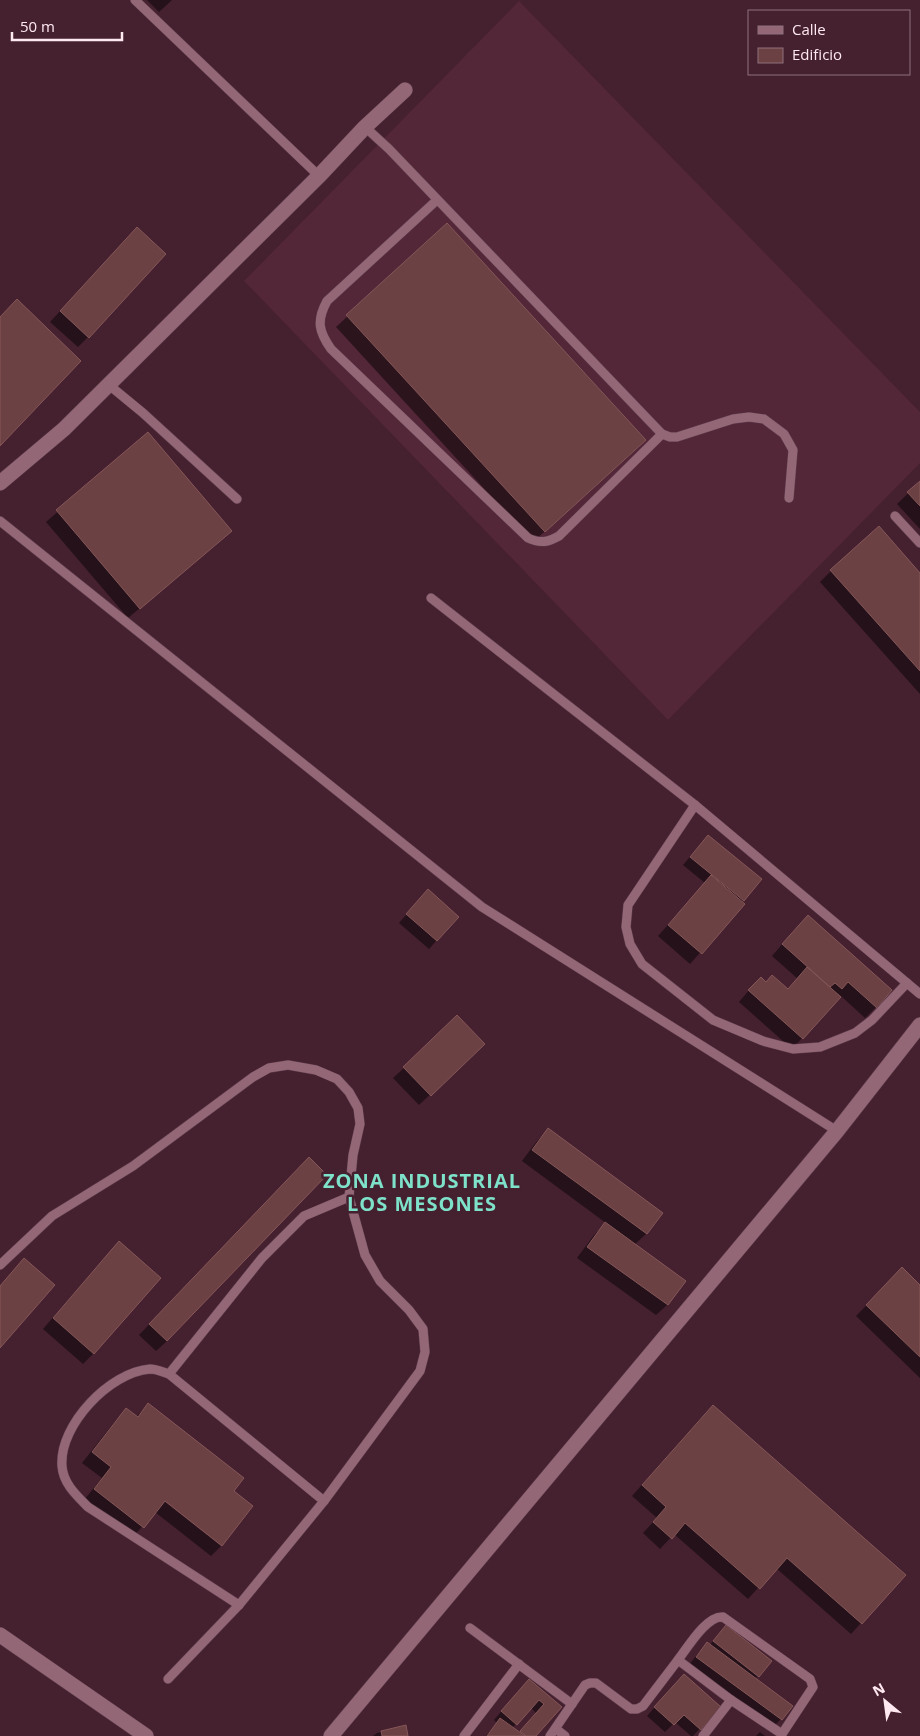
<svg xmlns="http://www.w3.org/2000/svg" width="920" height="1736" font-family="'Open Sans',sans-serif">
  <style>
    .built { fill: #532638 }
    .shadow { fill: #0007; fill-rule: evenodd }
    .building { fill: #6c4143; stroke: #855759 }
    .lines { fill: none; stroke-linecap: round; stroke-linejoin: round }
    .lane-casing { stroke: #5d3d4b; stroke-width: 10 }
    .street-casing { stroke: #5d3d4b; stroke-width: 16 }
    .secondary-casing { stroke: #5d3d4b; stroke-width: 16 }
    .lane { stroke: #946777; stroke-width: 9 }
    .street { stroke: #946777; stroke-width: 15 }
    .secondary { stroke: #946777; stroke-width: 15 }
    .labels { text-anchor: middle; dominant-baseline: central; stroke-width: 5; stroke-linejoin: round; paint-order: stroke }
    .district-label { font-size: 20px; font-weight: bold; letter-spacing: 1px; fill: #7ee1c9; stroke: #45202f }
  </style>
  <rect width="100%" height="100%" fill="#45202f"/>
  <!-- built -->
  <path class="built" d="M519,1L920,412V463L668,720L244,281Z"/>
  <!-- shadow -->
  <g class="shadow">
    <path d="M147,0H172L159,12Z"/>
    <path d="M447,224L634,451L533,542L336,327Z"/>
    <path d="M126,240L88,337L78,347L50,322Z"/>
    <path d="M148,434L220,541L128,618L46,522Z"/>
    <path d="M920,482V529L897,504Z"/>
    <path d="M831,571L920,574V694L820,582Z"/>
    <path d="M708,836L743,900L741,902L743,904L690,964L658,936L705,883L683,865Z"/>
    <path d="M420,899L457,917L429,949L399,923Z"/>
    <path d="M797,927L876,1007L865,1018L841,996L792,1049L739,1002L750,989L766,983L788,990L798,979L772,956Z"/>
    <path d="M472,1055L419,1105L393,1078L404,1068Z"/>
    <path d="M548,1130L661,1213L646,1234L634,1245L684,1281L667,1305L656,1315L577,1258L594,1235L606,1223L522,1161L537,1141Z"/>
    <path d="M298,1170L167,1341L156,1351L139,1335Z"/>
    <path d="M108,1254L94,1353L83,1364L43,1329Z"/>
    <path d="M902,1269L920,1286V1378L856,1316Z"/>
    <path d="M148,1405L232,1491L161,1496L160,1498L221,1546L211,1556L155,1512L132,1538L84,1500L102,1478L82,1463L116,1420L127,1410L136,1417Z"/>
    <path d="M702,1417L861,1623L851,1634L776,1568L748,1599L674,1534L660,1549L643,1533L657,1518L632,1496Z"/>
    <path d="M726,1626L770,1661L755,1679L781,1719L773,1727L689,1665L699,1652L707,1644L709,1646Z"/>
    <path d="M676,1683L720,1707L693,1736H691L675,1722L665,1732L647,1716Z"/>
    <path d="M521,1688L560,1707L535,1736H486L497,1723L494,1720ZM531,1708L536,1713L519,1733L512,1728Z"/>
    <path d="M405,1727L407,1736H373L377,1733Z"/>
    <path d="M760,1732L765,1736H756Z"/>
  </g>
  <!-- building -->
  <g class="building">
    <path d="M447,223L646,440L545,532L346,315Z"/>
    <path d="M137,227L166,254L89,338L60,311Z"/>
    <path d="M17,299L81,361L0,446V317Z"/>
    <path d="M148,432L232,531L140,609L56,510Z"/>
    <path d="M920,481V506L907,492Z"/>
    <path d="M879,526L920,573V671L830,570Z"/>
    <path d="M708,835L762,879L744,901L690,857Z"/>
    <path d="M711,875L745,904L702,954L668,925Z"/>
    <path d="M428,889L459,917L437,941L406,914Z"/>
    <path d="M808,915L892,990L877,1008L848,982L842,989L835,983L830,987L782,944Z"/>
    <path d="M807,967L841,997L803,1039L748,990L761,977L766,982L772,975L788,989Z"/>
    <path d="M457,1015L485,1044L431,1096L403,1067Z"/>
    <path d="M548,1128L663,1213L647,1234L532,1150Z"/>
    <path d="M309,1157L327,1175L167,1341L149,1324Z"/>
    <path d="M605,1222L686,1281L668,1305L587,1247Z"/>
    <path d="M119,1241L161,1278L94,1354L53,1318Z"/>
    <path d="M24,1258L55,1285L0,1348V1286Z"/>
    <path d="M902,1267L920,1285V1357L866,1305Z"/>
    <path d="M148,1403L244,1478L234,1491L253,1506L222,1546L165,1501L144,1528L94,1489L111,1467L92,1452L126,1408L138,1417Z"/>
    <path d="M713,1405L906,1575L862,1624L787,1558L760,1589L685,1523L672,1539L653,1522L666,1507L642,1485Z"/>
    <path d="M726,1625L772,1661L759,1677L713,1641Z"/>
    <path d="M707,1642L793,1706L782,1720L696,1657Z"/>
    <path d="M684,1674L721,1707L701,1730L684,1715L674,1725L654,1707Z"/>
    <path d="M529,1679L562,1707L536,1736H526L520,1731L544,1704L539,1700L517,1725L501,1711Z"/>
    <path d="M500,1718L525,1736H487Z"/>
    <path d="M406,1725L408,1736H382L381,1731Z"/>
  </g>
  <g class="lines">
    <!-- lane casing -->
    <g class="lane-casing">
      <g id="lane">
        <path d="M135,0L319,176"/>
        <path d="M365,127L389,149L662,434L670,437H677L733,419L749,417L764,419L784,434L793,450L789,498"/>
        <path d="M437,200L327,301C316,321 319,332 331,349L528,538C541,544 548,542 559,536L662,434"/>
        <path d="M109,385L143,413L237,499"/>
        <path d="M895,516L920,543"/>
        <path d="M0,521L482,907L837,1131"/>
        <path d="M431,598L695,805L920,994"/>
        <path d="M695,805L628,905L626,927L630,944L642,964L713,1020L763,1041L793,1049L820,1047L855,1033L872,1020L907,983"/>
        <path d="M0,1265L52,1216L133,1166L253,1077L269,1068L288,1065L316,1070L337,1079L349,1092L358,1108L360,1124L353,1155L349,1197L365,1255L380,1281L409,1310L423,1329L425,1352L420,1371L324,1501L239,1605L168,1679"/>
        <path d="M169,1374L262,1258L304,1216L349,1197"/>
        <path d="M239,1605L88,1507C76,1495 63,1483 62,1466C59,1425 110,1372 150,1369C156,1369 163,1372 169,1374L324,1501"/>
        <path d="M470,1628L572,1704"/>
        <path d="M678,1660C688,1647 707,1615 723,1617L810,1679L813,1687L782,1734"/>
        <path d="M556,1729L565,1736"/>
        <path d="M464,1736L519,1664"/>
        <path d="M550,1736L585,1685L590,1683H596L631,1709H637L643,1706L678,1660L731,1700L782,1734L781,1736"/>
        <path d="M703,1736L731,1700"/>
      </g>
    </g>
    <!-- street casing -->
    <g class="street-casing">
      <g id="street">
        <path d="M0,483L64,429L319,176L365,127L405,90"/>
        <path d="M331,1736L837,1131L920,1025"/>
      </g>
    </g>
    <!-- secondary casing -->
    <g class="secondary-casing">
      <path id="secondary" d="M0,1635L146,1736"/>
    </g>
    <!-- lane -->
    <use href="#lane" class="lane"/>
    <!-- street -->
    <use href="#street" class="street"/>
    <!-- secondary -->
    <use href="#secondary" class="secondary"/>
  </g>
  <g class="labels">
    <!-- district labels -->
    <g class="district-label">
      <text x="422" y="1180">ZONA INDUSTRIAL<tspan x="422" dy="23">LOS MESONES</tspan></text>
    </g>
  </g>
  <!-- legend -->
  <rect x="748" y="10" width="162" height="65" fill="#45202f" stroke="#8f707c"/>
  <rect x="758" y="26" width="25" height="8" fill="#946777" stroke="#8f707c"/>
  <text x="792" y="35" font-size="15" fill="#fee9f0">Calle</text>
  <rect x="758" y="48" width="25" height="15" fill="#6c4143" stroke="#8f707c"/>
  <text x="792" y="60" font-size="15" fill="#fee9f0">Edificio</text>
  <!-- north arrow -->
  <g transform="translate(885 1701) rotate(331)" stroke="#45202f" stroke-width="4" paint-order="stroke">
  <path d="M0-4L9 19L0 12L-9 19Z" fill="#fee9f0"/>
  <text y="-8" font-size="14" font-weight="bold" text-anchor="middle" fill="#fee9f0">N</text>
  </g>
  <!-- scale -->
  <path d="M12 32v8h110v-8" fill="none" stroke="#fee9f0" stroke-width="2.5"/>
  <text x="20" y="32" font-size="15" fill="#fee9f0" stroke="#45202f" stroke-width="4" paint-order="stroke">50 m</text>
</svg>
